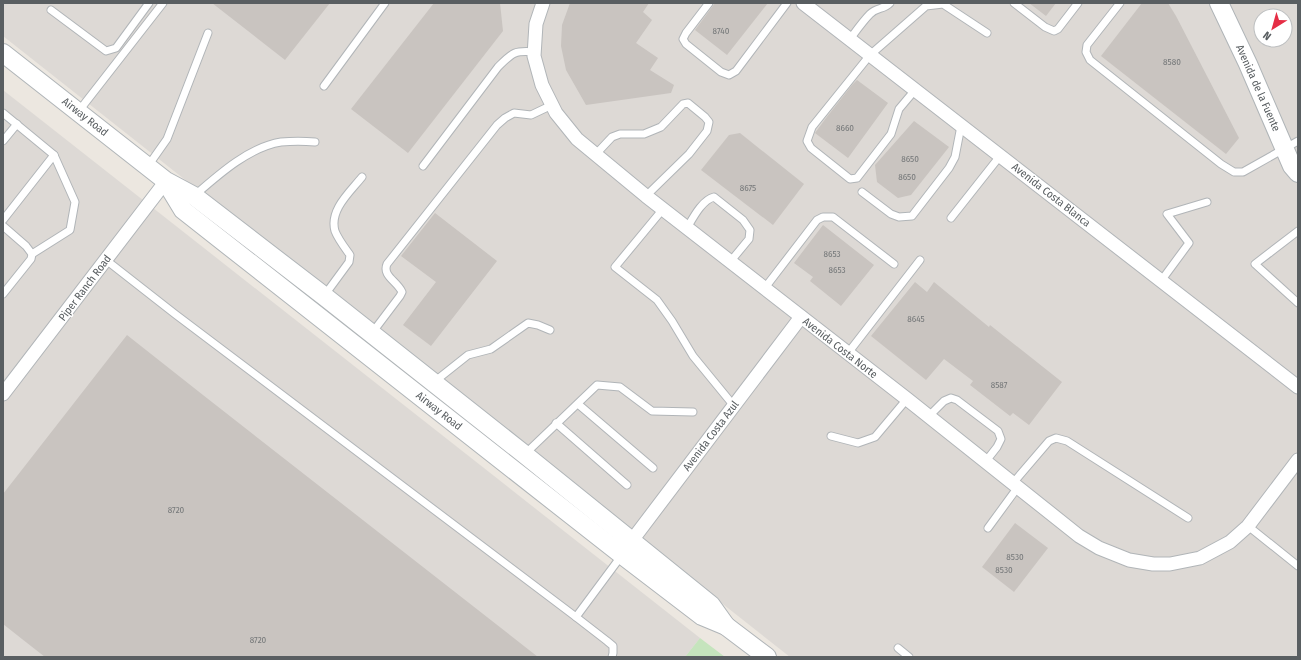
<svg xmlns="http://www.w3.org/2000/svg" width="1301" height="660" font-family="'Fira Sans Condensed',sans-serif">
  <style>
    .industrial { fill: #ddd9d5; fill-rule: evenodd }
    .green { fill: #c5e4bd }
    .building { fill: #c9c4c0 }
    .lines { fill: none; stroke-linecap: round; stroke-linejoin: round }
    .lane-casing { stroke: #b1b5b8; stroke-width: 9 }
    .street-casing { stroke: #b1b5b8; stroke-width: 15 }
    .secondary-casing { stroke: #b0b5b8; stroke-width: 20 }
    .lane { stroke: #fff; stroke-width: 7 }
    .street { stroke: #fff; stroke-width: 13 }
    .secondary { stroke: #fff; stroke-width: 18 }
    .labels { text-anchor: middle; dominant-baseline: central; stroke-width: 3; stroke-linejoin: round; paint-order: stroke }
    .number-label { font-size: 9px; fill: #757879 }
    .street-label { font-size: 11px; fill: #595e61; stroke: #fff }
  </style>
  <rect width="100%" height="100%" fill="#ece7e0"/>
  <!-- industrial -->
  <g class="industrial">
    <path d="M3,3H1298V657H790L3,36ZM1261,16H1285V40H1261Z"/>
    <path d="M3,90L700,638L685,657H3Z"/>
  </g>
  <!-- green -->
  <path class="green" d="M700,638L725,657H685Z"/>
  <!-- building -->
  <g class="building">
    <path d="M212,3H330L285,60Z"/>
    <path d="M434,3H500L503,31L408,153L351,109Z"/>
    <path d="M570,3H649L643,12L652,20L636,43L658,58L650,70L674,85L671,93L586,105L566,70L561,46L562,25Z"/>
    <path d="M715,3H768L727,55L695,30Z"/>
    <path d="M1029,3H1056L1046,16Z"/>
    <path d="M1142,3H1168L1176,16L1239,138L1226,154L1101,56Z"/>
    <path d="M857,80L888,103L848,158L815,133L826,118L852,85Z"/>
    <path d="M914,121L949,147L911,195L898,198L877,182L875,165Z"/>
    <path d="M740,133L804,184L773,225L701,170L729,135Z"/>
    <path d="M435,213L497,261L431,346L403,325L436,282L401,256Z"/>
    <path d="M823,225L874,265L841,306L810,281L813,277L794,263Z"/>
    <path d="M915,282L927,292L934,282L989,327L990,325L1062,382L1029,425L1013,413L1010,416L970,385L973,381L944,359L926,380L871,336Z"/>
    <path d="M127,335L203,395L538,657H45L22,639L3,624V494Z"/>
    <path d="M1015,523L1048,548L1014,592L982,567Z"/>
  </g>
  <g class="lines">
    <!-- lane casing -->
    <g class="lane-casing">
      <g id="lane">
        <path d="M709,3L686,33L683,39L686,44L721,72L729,75L736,71L787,3"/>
        <path d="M1014,3L1045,27L1054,31L1058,29L1078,3"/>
        <path d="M1120,3L1087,45L1086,52L1090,60L1221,164L1234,172H1243L1298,141"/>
        <path d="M51,10L106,51L116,48L149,3"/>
        <path d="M850,39C856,31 863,21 870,14C877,7 883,10 890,3"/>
        <path d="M324,86L385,3"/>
        <path d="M915,90L899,109L891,134L857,178L850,179L811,148L807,141L812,127L870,55L926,6L943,4L987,33"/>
        <path d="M78,112L163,3"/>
        <path d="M3,113L54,155L75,202L70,230L32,254"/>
        <path d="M3,141L17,124"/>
        <path d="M596,154L612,137L620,134H644L661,127L683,104L688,103L705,117L709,122L707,131L689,154L646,196"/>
        <path d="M148,166L167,139L208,33"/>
        <path d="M423,166L498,67C512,53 514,50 535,52"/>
        <path d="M862,192L891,214L899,217L912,216L949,168L955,157L961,126"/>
        <path d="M194,196C218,175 249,147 281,142C292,141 304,141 315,142"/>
        <path d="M663,209L615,267L657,300L672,321L693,356L734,406"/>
        <path d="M951,218L1000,156"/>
        <path d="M3,220L54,155"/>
        <path d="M3,226L26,246L32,254L31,259L3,294"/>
        <path d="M687,228C693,218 702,200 714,197L743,220L750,230L749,239L730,262"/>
        <path d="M1298,231L1255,264L1298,303"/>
        <path d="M106,260L175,314L576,617L622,555"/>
        <path d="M1161,281L1189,243L1167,214L1207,202"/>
        <path d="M764,289L817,220L823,217H833L894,264"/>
        <path d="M324,296L349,262L350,255C345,248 338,239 335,231C329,210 350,192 362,177"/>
        <path d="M372,333L400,296L402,292C397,281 382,276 387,264L497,125L505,118L514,113L531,115L552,105"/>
        <path d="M848,353L920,260"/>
        <path d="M434,382L468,355L491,349L528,323L538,325L550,330"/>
        <path d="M578,404L653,468"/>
        <path d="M929,416L944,401L951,398L957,400L998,431L1001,439L997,447L986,461"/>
        <path d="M556,423L627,485"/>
        <path d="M831,436L858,443L875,437L907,399"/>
        <path d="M525,454L597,385L620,387L652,411L693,412"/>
        <path d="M1013,483L1049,441L1056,438L1067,441L1188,518"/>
        <path d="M1248,526L1298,566"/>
        <path d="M988,528L1018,487"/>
        <path d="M576,617L607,641L613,646V653L612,657"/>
        <path d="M898,648L909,657"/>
      </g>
    </g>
    <!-- street casing -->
    <g class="street-casing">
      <g id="street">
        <path d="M543,3L536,24L534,56L542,85L556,113L577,139L646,196L907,399L1079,536L1099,548L1129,560L1153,564H1170L1200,558L1230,542L1248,526L1298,460"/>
        <path d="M803,3L1298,387"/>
        <path d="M3,394L166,181"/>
        <path d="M627,547L801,317"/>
      </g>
    </g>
    <!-- secondary casing -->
    <g class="secondary-casing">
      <g id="secondary">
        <path d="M1219,3L1248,64L1292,166L1298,173"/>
        <path d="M3,53L166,181L194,196L324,296L524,454L711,605L726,626"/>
        <path d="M166,182L183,210L622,555L702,616L726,626L767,657"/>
      </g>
    </g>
    <!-- lane -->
    <use href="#lane" class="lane"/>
    <!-- street -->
    <use href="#street" class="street"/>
    <!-- secondary -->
    <use href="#secondary" class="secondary"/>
  </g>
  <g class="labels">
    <!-- number labels -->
    <g class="number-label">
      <text x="721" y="31">8740</text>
      <text x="1172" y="62">8580</text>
      <text x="845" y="128">8660</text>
      <text x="910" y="159">8650</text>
      <text x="907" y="177">8650</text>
      <text x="748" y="188">8675</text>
      <text x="832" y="254">8653</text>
      <text x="837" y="270">8653</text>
      <text x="916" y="319">8645</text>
      <text x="999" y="385">8587</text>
      <text x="176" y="510">8720</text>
      <text x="1015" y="557">8530</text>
      <text x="1004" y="570">8530</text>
      <text x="258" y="640">8720</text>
    </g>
    <!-- street labels -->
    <g class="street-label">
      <text transform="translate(1258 88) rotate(66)">Avenida de la Fuente</text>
      <text transform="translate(85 117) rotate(38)">Airway Road</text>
      <text transform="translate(1051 195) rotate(38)">Avenida Costa Blanca</text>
      <text transform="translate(85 288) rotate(-53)">Piper Ranch Road</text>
      <text transform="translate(840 348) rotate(38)">Avenida Costa Norte</text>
      <text transform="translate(439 411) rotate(38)">Airway Road</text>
      <text transform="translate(711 436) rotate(-53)">Avenida Costa Azul</text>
    </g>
  </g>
  <!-- border -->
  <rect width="1301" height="660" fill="none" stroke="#595e61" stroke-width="8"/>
  <!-- north arrow -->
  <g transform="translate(1273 28) rotate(217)"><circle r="19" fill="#ffffff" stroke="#bdbfc0"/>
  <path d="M0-3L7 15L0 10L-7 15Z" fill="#e52d45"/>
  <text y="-6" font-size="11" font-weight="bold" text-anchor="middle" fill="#595e61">N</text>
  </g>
</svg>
